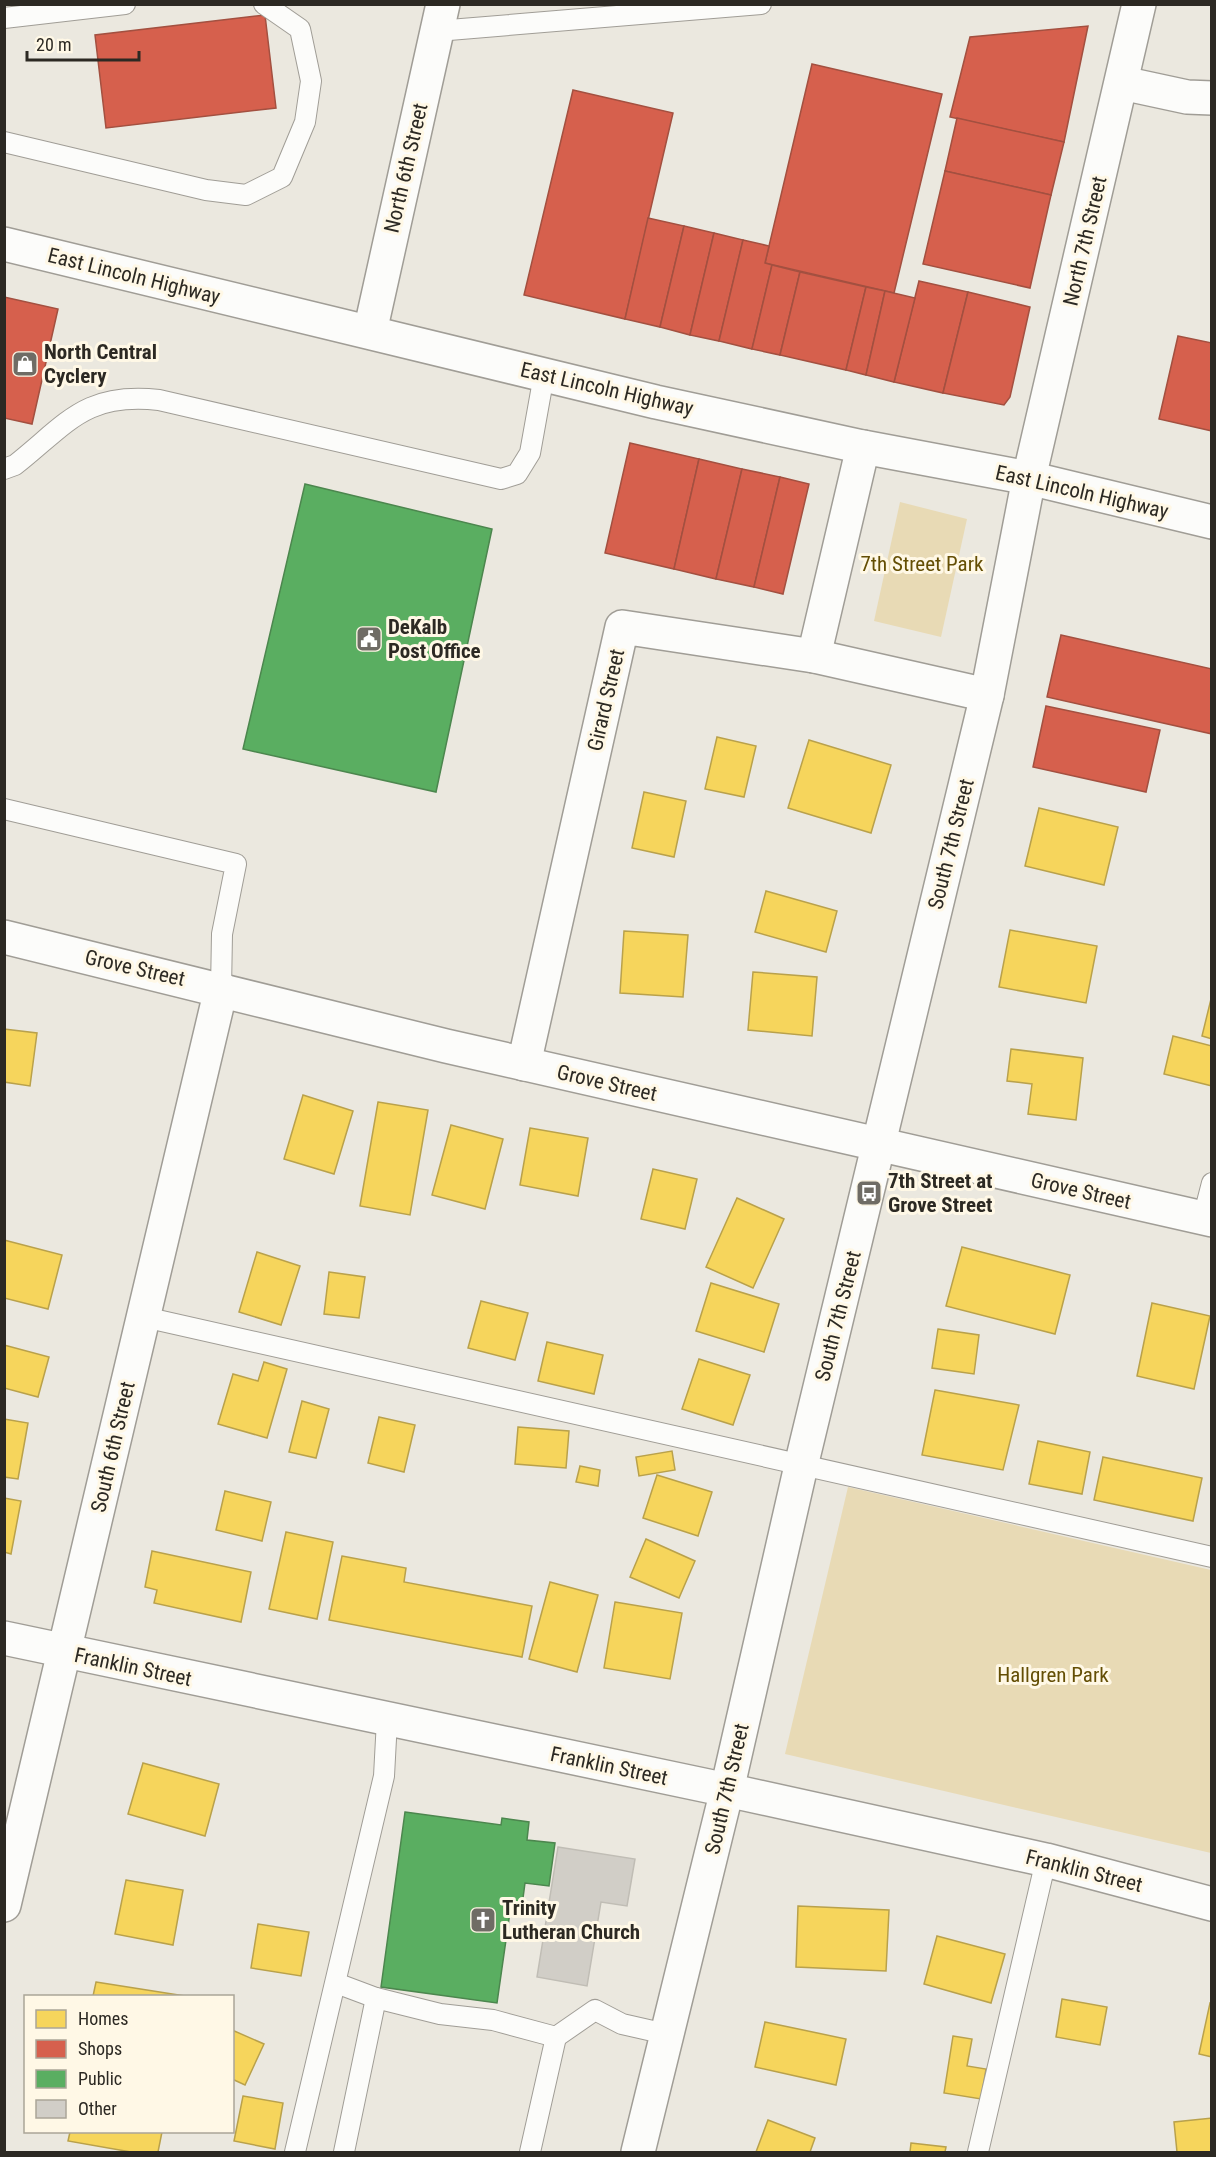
<svg xmlns="http://www.w3.org/2000/svg" width="1216" height="2157" font-family="'Roboto Condensed',sans-serif">
  <style>
    .green { fill: #e8dab5 }
    .homes { fill: #f6d55c; stroke: #b9a14b; stroke-width: 1.5 }
    .shops { fill: #d6604d; stroke: #a35040; stroke-width: 1.5 }
    .public { fill: #5aae61; stroke: #4c864e; stroke-width: 1.5 }
    .building { fill: #d1cec7; stroke: #c0bdb5; stroke-width: 1.5 }
    .lines { fill: none; stroke-linecap: round; stroke-linejoin: round }
    .service-casing { stroke: #a09d96; stroke-width: 22 }
    .minor-casing { stroke: #a09d96; stroke-width: 36 }
    .tertiary-casing { stroke: #a09d96; stroke-width: 36 }
    .primary-casing { stroke: #a09d96; stroke-width: 36 }
    .service { stroke: #fcfcfa; stroke-width: 20 }
    .minor { stroke: #fcfcfa; stroke-width: 33 }
    .tertiary { stroke: #fcfcfa; stroke-width: 33 }
    .primary { stroke: #fcfcfa; stroke-width: 33 }
    .labels { text-anchor: middle; dominant-baseline: central; stroke-width: 6; stroke-linejoin: round; paint-order: stroke }
    .street-label { font-size: 21px; fill: #2c2923; stroke: #fff8e6 }
    .poi-label { font-size: 21px; font-weight: bold; fill: #2c2923; stroke: #fff8e6; text-anchor: start }
    .park-label { font-size: 21px; fill: #644e04; stroke: #fff8e6 }
  </style>
  <rect width="100%" height="100%" fill="#ebe8df"/>
  <!-- green -->
  <g class="green">
    <path d="M900,502L967,519L941,637L874,621Z"/>
    <path d="M848,1487L1211,1570V1853L785,1754Z"/>
  </g>
  <!-- homes -->
  <g class="homes">
    <path d="M717,737L756,746L744,797L705,789Z"/>
    <path d="M809,740L891,765L871,833L788,808Z"/>
    <path d="M644,792L686,801L674,857L632,848Z"/>
    <path d="M1039,808L1118,827L1104,885L1025,866Z"/>
    <path d="M766,891L837,911L826,952L755,932Z"/>
    <path d="M1010,930L1097,946L1086,1003L999,987Z"/>
    <path d="M624,931L688,935L683,997L620,993Z"/>
    <path d="M753,972L817,977L812,1036L748,1030Z"/>
    <path d="M1211,999H1212V1039L1202,1036Z"/>
    <path d="M4,1029L37,1033L30,1086L4,1082Z"/>
    <path d="M1173,1036L1212,1046V1086L1164,1074Z"/>
    <path d="M1011,1049L1083,1058L1076,1120L1028,1114L1032,1084L1007,1081Z"/>
    <path d="M303,1095L353,1111L334,1174L284,1159Z"/>
    <path d="M378,1102L428,1110L410,1215L360,1206Z"/>
    <path d="M451,1125L503,1139L485,1209L432,1195Z"/>
    <path d="M530,1128L588,1138L578,1196L520,1185Z"/>
    <path d="M653,1169L697,1179L685,1229L641,1219Z"/>
    <path d="M737,1198L784,1219L753,1288L706,1267Z"/>
    <path d="M4,1240L62,1255L48,1309L4,1298Z"/>
    <path d="M962,1247L1070,1275L1055,1334L946,1306Z"/>
    <path d="M257,1252L300,1266L281,1325L239,1312Z"/>
    <path d="M329,1272L365,1277L359,1318L324,1314Z"/>
    <path d="M711,1283L779,1304L764,1352L696,1331Z"/>
    <path d="M481,1301L528,1313L515,1360L468,1348Z"/>
    <path d="M1152,1303L1210,1316L1194,1389L1137,1376Z"/>
    <path d="M938,1329L979,1335L974,1374L932,1368Z"/>
    <path d="M547,1342L603,1355L594,1394L538,1381Z"/>
    <path d="M4,1345L49,1357L38,1397L4,1388Z"/>
    <path d="M699,1359L750,1375L733,1425L682,1409Z"/>
    <path d="M264,1362L287,1369L267,1438L218,1424L233,1374L258,1381Z"/>
    <path d="M935,1390L1019,1405L1003,1470L922,1455Z"/>
    <path d="M302,1401L329,1409L316,1458L289,1452Z"/>
    <path d="M379,1417L415,1425L404,1472L368,1463Z"/>
    <path d="M4,1419L28,1423L18,1479L4,1477Z"/>
    <path d="M518,1427L569,1431L566,1468L515,1464Z"/>
    <path d="M1038,1441L1090,1452L1082,1494L1029,1484Z"/>
    <path d="M672,1451L675,1470L639,1476L636,1457Z"/>
    <path d="M1103,1457L1202,1478L1193,1521L1094,1500Z"/>
    <path d="M580,1466L600,1470L598,1486L576,1482Z"/>
    <path d="M657,1475L712,1492L698,1536L643,1518Z"/>
    <path d="M225,1491L271,1502L262,1541L216,1530Z"/>
    <path d="M4,1498L21,1501L11,1554L4,1552Z"/>
    <path d="M286,1532L333,1542L317,1619L269,1609Z"/>
    <path d="M646,1539L695,1561L679,1598L630,1577Z"/>
    <path d="M152,1551L251,1572L241,1622L154,1603L157,1590L145,1587Z"/>
    <path d="M342,1556L406,1568L404,1582L532,1606L522,1657L329,1620Z"/>
    <path d="M550,1582L598,1595L577,1672L529,1659Z"/>
    <path d="M615,1602L682,1613L670,1679L604,1668Z"/>
    <path d="M143,1763L219,1784L205,1836L128,1814Z"/>
    <path d="M126,1880L183,1890L173,1945L115,1934Z"/>
    <path d="M798,1906L889,1910L886,1971L796,1967Z"/>
    <path d="M258,1924L309,1932L301,1976L251,1968Z"/>
    <path d="M937,1936L1005,1954L991,2003L924,1984Z"/>
    <path d="M96,1982L185,1996H93Z"/>
    <path d="M1062,1999L1107,2007L1100,2045L1056,2037Z"/>
    <path d="M1210,2003L1212,2004V2057L1199,2054Z"/>
    <path d="M765,2022L846,2039L836,2085L755,2067Z"/>
    <path d="M232,2030L264,2044L245,2085L232,2079Z"/>
    <path d="M953,2036L972,2039L967,2066L986,2069L981,2099L944,2093Z"/>
    <path d="M243,2096L283,2103L275,2149L234,2141Z"/>
    <path d="M1212,2118V2152H1177L1174,2122Z"/>
    <path d="M768,2120L815,2138L810,2152H756Z"/>
    <path d="M70,2132H162L158,2152H131L68,2141Z"/>
    <path d="M911,2143L946,2147L945,2152H910Z"/>
  </g>
  <!-- shops -->
  <g class="shops">
    <path d="M265,15L276,108L106,128L95,35Z"/>
    <path d="M1088,26L1064,142L950,117L970,37Z"/>
    <path d="M812,64L942,94L894,293L765,263Z"/>
    <path d="M573,90L673,113L625,319L524,295Z"/>
    <path d="M957,118L1064,142L1051,195L945,171Z"/>
    <path d="M945,171L1051,195L1030,288L923,264Z"/>
    <path d="M648,218L684,226L660,327L625,319Z"/>
    <path d="M684,226L714,233L690,335L660,327Z"/>
    <path d="M714,233L743,240L719,341L690,335Z"/>
    <path d="M743,240L769,246L765,263L772,265L752,349L719,341Z"/>
    <path d="M772,265L800,272L780,355L752,349Z"/>
    <path d="M800,272L866,287L846,370L780,355Z"/>
    <path d="M919,281L968,292L943,393L894,382Z"/>
    <path d="M866,287L885,291L866,375L846,370Z"/>
    <path d="M885,291L915,298L894,382L866,375Z"/>
    <path d="M968,292L1030,307L1010,397L1004,405L943,393Z"/>
    <path d="M4,297L58,309L32,424L4,418Z"/>
    <path d="M1178,336L1212,343V431L1159,419Z"/>
    <path d="M630,443L699,459L674,569L605,553Z"/>
    <path d="M699,459L742,469L716,579L674,569Z"/>
    <path d="M742,469L780,477L754,587L716,579Z"/>
    <path d="M780,477L809,484L783,594L754,587Z"/>
    <path d="M1061,635L1212,669V734L1047,697Z"/>
    <path d="M1046,706L1160,730L1146,792L1033,767Z"/>
  </g>
  <!-- public -->
  <g class="public">
    <path d="M305,484L492,529L436,792L243,749Z"/>
    <path d="M405,1812L501,1825L502,1818L529,1822L527,1840L555,1843L549,1886L525,1883L521,1913L510,1912L497,2003L381,1987Z"/>
  </g>
  <!-- building -->
  <path class="building" d="M558,1847L635,1859L627,1906L601,1902L587,1986L537,1977Z"/>
  <g class="lines">
    <!-- service casing -->
    <g class="service-casing">
      <g id="service">
        <path d="M4,18L125,4"/>
        <path d="M437,31L761,4"/>
        <path d="M4,142L206,190L246,195L282,177L305,122L311,81L300,29L264,4"/>
        <path d="M4,469L15,465C68,423 85,392 159,400L501,479L517,474L530,453L544,375"/>
        <path d="M4,809L236,864L222,934L221,989"/>
        <path d="M1203,1218L1212,1183"/>
        <path d="M144,1317L1212,1557"/>
        <path d="M336,1983L376,1998L440,2014L493,2020L556,2037L595,2010L622,2024L666,2034"/>
        <path d="M295,2152L384,1776L387,1720"/>
        <path d="M344,2152L376,1998"/>
        <path d="M530,2152L556,2037"/>
        <path d="M978,2152L1046,1860"/>
      </g>
    </g>
    <!-- minor casing -->
    <g class="minor-casing">
      <g id="minor">
        <path d="M1122,83L1187,97L1212,98"/>
        <path d="M370,332L443,4"/>
        <path d="M814,656L863,447"/>
        <path d="M4,937L446,1046L1212,1220"/>
        <path d="M524,1064L622,627L814,656L987,695"/>
        <path d="M4,1638L727,1790L1046,1860L1212,1904"/>
        <path d="M4,1905L221,989"/>
        <path d="M638,2152L727,1790L801,1466L987,695L1029,478"/>
      </g>
    </g>
    <!-- tertiary casing -->
    <g class="tertiary-casing">
      <path id="tertiary" d="M1029,478L1139,4"/>
    </g>
    <!-- primary casing -->
    <g class="primary-casing">
      <path id="primary" d="M4,244L656,402L863,447L1029,478L1212,522"/>
    </g>
    <!-- service -->
    <use href="#service" class="service"/>
    <!-- minor -->
    <use href="#minor" class="minor"/>
    <!-- tertiary -->
    <use href="#tertiary" class="tertiary"/>
    <!-- primary -->
    <use href="#primary" class="primary"/>
  </g>
  <!-- icons -->
  <defs>
    <g id="shop-square" transform="scale(1.35)"><rect x="-9" y="-9" width="18" height="18" rx="4" fill="#6f6c65" stroke="#fff8e6"/><path d="M-5-2.5h2.3a2.7 3.5 0 0 1 5.4 0H5L5.5 6h-11ZM-1.5-2.5h3a1.5 2.3 0 0 0-3 0Z" fill="#fff"/></g>
    <g id="civic-square" transform="scale(1.35)"><rect x="-9" y="-9" width="18" height="18" rx="4" fill="#6f6c65" stroke="#fff8e6"/><path d="M-.6-6.5H3V-4.5H.6V-3L4-1V1h2V6H-6V1h2V-1L-.6-3ZM-1.2 2.5V6h2.4V2.5Z" fill="#fff"/></g>
    <g id="bus-square" transform="scale(1.35)"><rect x="-9" y="-9" width="18" height="18" rx="4" fill="#6f6c65" stroke="#fff8e6"/><path d="M-5-6H5V4H4V6H2V4H-2V6H-4V4H-5ZM-3.5-4V0h7V-4ZM-3.5 1.2v1.5H-2V1.2ZM2 1.2v1.5H3.5V1.2Z" fill="#fff"/></g>
    <g id="church-square" transform="scale(1.35)"><rect x="-9" y="-9" width="18" height="18" rx="4" fill="#6f6c65" stroke="#fff8e6"/><path d="M-1.2-6h2.4v3.5h3.3v2.4h-3.3V6h-2.4V-.1h-3.3v-2.4h3.3Z" fill="#fff"/></g>
  </defs>
  <g fill-rule="evenodd">
    <use href="#shop-square" x="25" y="364"/>
    <use href="#civic-square" x="369" y="639"/>
    <use href="#bus-square" x="869" y="1193"/>
    <use href="#church-square" x="483" y="1920"/>
  </g>
  <g class="labels">
    <!-- street labels -->
    <g class="street-label">
      <text transform="translate(406 168) rotate(-77)">North 6th Street</text>
      <text transform="translate(1085 241) rotate(-77)">North 7th Street</text>
      <text transform="translate(134 276) rotate(14)">East Lincoln Highway</text>
      <text transform="translate(607 389) rotate(13)">East Lincoln Highway</text>
      <text transform="translate(1082 492) rotate(13)">East Lincoln Highway</text>
      <text transform="translate(606 700) rotate(-77)">Girard Street</text>
      <text transform="translate(951 844) rotate(-76)">South 7th Street</text>
      <text transform="translate(135 968) rotate(13)">Grove Street</text>
      <text transform="translate(607 1083) rotate(13)">Grove Street</text>
      <text transform="translate(1081 1191) rotate(13)">Grove Street</text>
      <text transform="translate(838 1316) rotate(-76)">South 7th Street</text>
      <text transform="translate(113 1447) rotate(-77)">South 6th Street</text>
      <text transform="translate(133 1667) rotate(12)">Franklin Street</text>
      <text transform="translate(609 1766) rotate(12)">Franklin Street</text>
      <text transform="translate(727 1789) rotate(-77)">South 7th Street</text>
      <text transform="translate(1084 1871) rotate(14)">Franklin Street</text>
    </g>
    <!-- poi labels -->
    <g class="poi-label">
      <text x="44" y="352">North Central<tspan x="44" dy="24">Cyclery</tspan></text>
      <text x="388" y="627">DeKalb<tspan x="388" dy="24">Post Office</tspan></text>
      <text x="888" y="1181">7th Street at<tspan x="888" dy="24">Grove Street</tspan></text>
      <text x="502" y="1908">Trinity<tspan x="502" dy="24">Lutheran Church</tspan></text>
    </g>
    <!-- park labels -->
    <g class="park-label">
      <text x="922" y="564">7th Street Park</text>
      <text x="1053" y="1675">Hallgren Park</text>
    </g>
  </g>
  <!-- border -->
  <rect width="1216" height="2157" fill="none" stroke="#2c2923" stroke-width="12"/>
  <!-- legend -->
  <rect x="24" y="1995" width="210" height="138" fill="#fff8e6" stroke="#aba598" stroke-width="1.5"/>
  <rect x="36" y="2010" width="30" height="18" fill="#f6d55c" stroke="#aba598" stroke-width="1.5"/>
  <text x="78" y="2025" font-size="18" fill="#2c2923">Homes</text>
  <rect x="36" y="2040" width="30" height="18" fill="#d6604d" stroke="#aba598" stroke-width="1.5"/>
  <text x="78" y="2055" font-size="18" fill="#2c2923">Shops</text>
  <rect x="36" y="2070" width="30" height="18" fill="#5aae61" stroke="#aba598" stroke-width="1.5"/>
  <text x="78" y="2085" font-size="18" fill="#2c2923">Public</text>
  <rect x="36" y="2100" width="30" height="18" fill="#d1cec7" stroke="#aba598" stroke-width="1.5"/>
  <text x="78" y="2115" font-size="18" fill="#2c2923">Other</text>
  <!-- scale -->
  <path d="M27 51v9h112v-9" fill="none" stroke="#2c2923" stroke-width="3"/>
  <text x="36" y="51" font-size="18" fill="#2c2923" stroke="#fff8e6" stroke-width="4.5" paint-order="stroke">20 m</text>
</svg>
